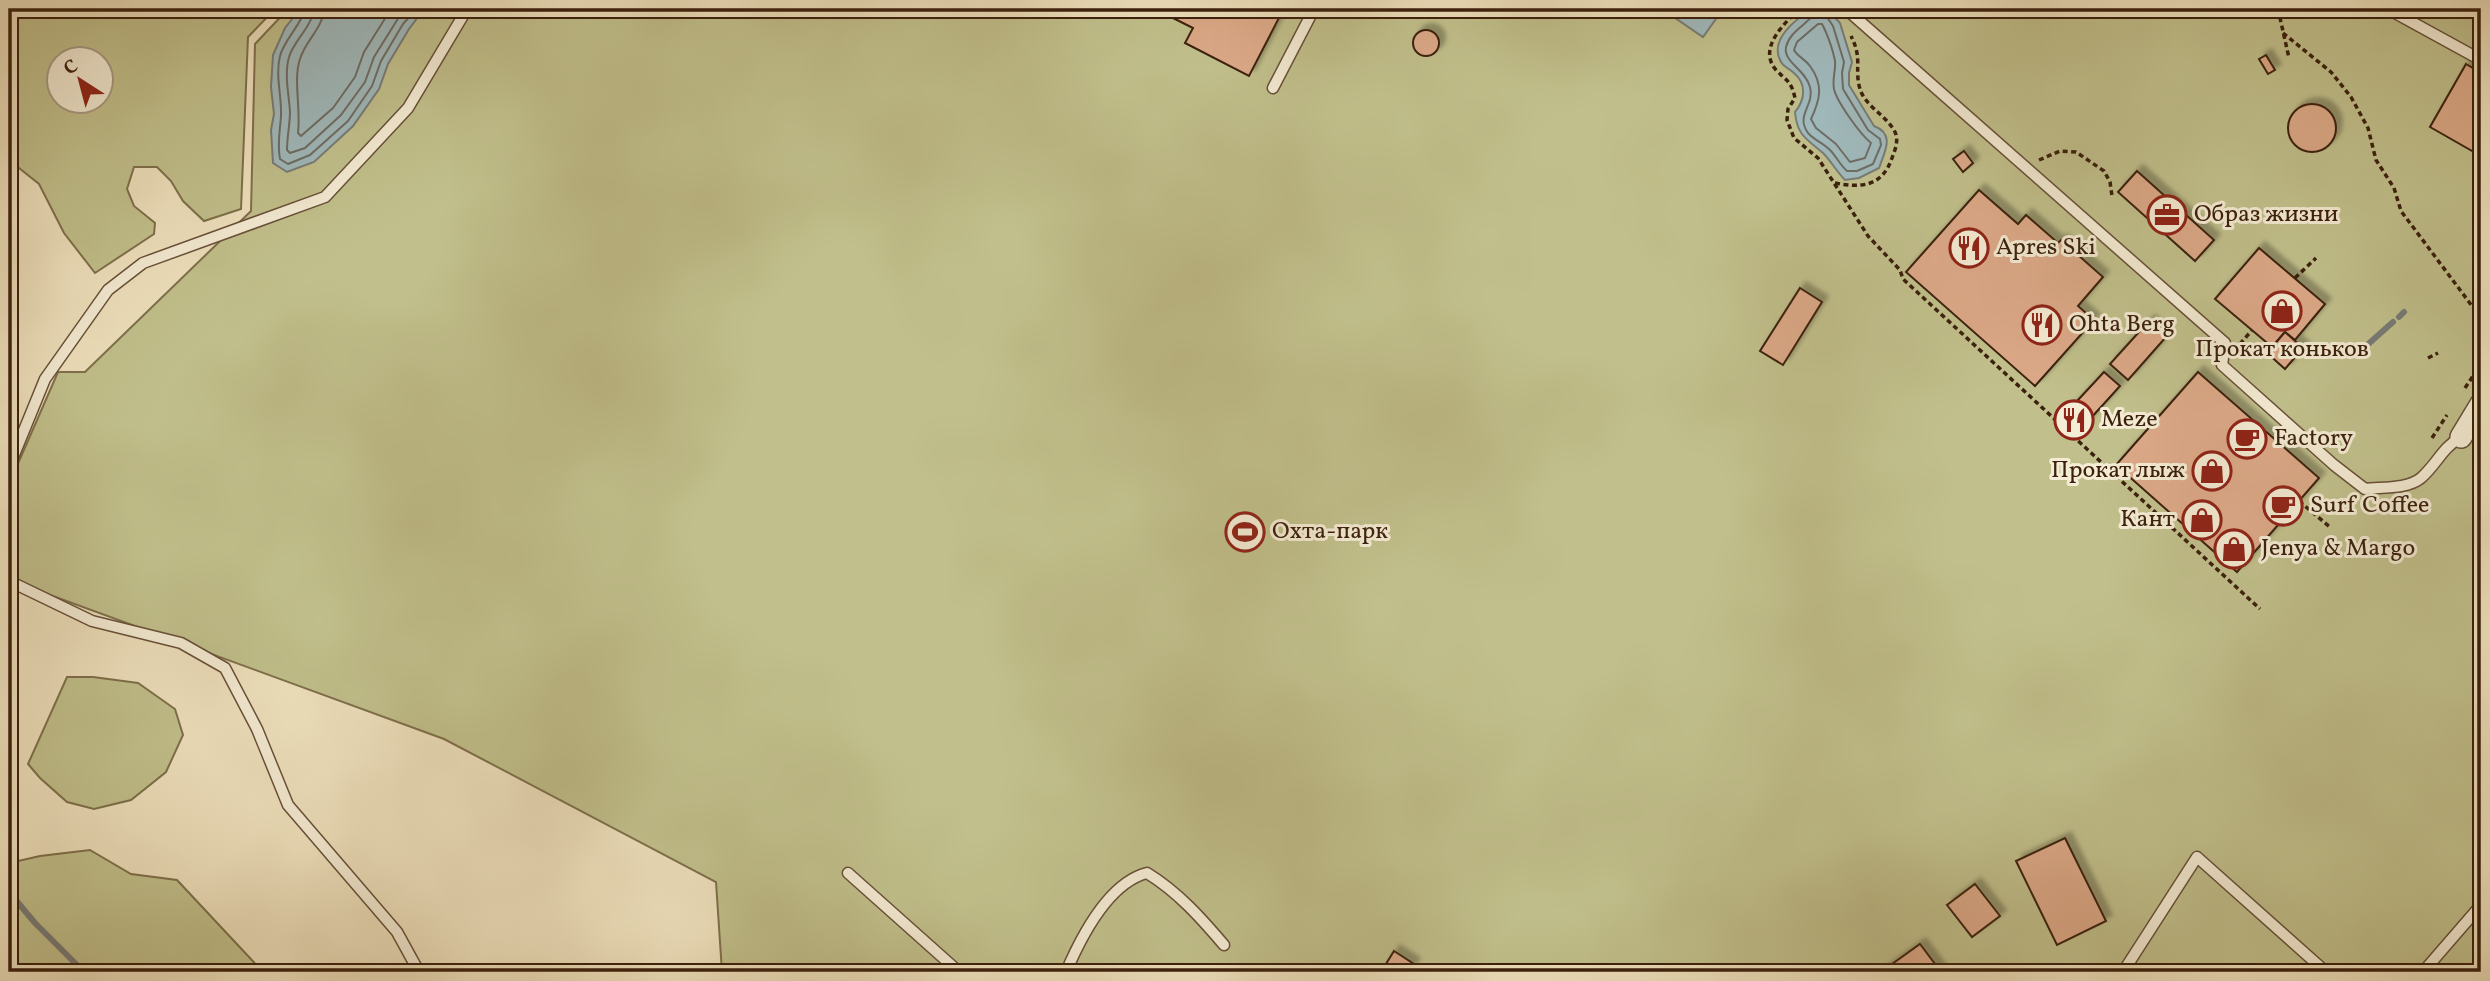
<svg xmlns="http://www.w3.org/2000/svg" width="2490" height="981" font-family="Vollkorn,serif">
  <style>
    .green { fill: #c1c08c; stroke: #7e704c; stroke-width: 2; fill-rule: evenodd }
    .water { fill: #a0babd; stroke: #787c77; stroke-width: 2 }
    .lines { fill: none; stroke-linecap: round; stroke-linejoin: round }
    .shore { stroke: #6e6d65; stroke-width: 2 }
    .stream { stroke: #787c77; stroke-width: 6 }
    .building { fill: #dca988; stroke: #3b200d; stroke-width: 2; filter: url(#shadow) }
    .lane-casing { stroke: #685039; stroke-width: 13 }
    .street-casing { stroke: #685039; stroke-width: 24 }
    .path { stroke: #3b200d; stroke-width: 3.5; stroke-dasharray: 5 3.5; stroke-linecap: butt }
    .lane { stroke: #f4ecd4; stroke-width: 10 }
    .street { stroke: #f4ecd4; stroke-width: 21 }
    .labels { text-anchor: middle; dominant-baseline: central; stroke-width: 6; stroke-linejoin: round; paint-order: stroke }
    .poi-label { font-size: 24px; fill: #3b200d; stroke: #f4ecd4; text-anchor: start }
  </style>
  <defs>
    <filter id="shadow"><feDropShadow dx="6" dy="-6" stdDeviation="2" flood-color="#0004"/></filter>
  </defs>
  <rect width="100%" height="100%" fill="#eee1bd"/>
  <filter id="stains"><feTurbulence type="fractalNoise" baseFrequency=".00286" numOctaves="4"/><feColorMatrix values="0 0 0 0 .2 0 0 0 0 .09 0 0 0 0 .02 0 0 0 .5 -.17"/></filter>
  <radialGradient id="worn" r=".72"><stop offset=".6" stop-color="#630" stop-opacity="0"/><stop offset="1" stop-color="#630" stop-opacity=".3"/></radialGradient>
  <!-- green -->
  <g class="green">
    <path d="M9,9H275L248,37L241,209L204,221L183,201L171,181L157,167H134L127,189L134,206L155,223L154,234L95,273L64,233L39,184L9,160ZM60,60H102V102H60Z"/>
    <path d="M288,9H2481V972H722L716,882L444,739L9,580V484L58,372H85L251,211L255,44Z"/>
    <path d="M67,677H93L138,683L175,709L183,735L166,772L131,800L94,809L67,802L40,778L28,764Z"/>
    <path d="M90,850L131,874L177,880L263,972H9V863L40,856Z"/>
  </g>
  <!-- water -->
  <g class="water">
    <path d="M300,9H424L409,29L388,64L379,89L353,126L314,162L287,172L273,163L271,130L274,114L271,87L273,55L285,28Z"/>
    <path d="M1662,9H1723L1703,37Z"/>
    <path d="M1812,9H1827L1840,23L1852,62L1849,73V85L1874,126C1896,134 1884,153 1879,168L1859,178L1845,180C1837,172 1831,161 1823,153C1807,139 1797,136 1795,112C1805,100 1807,84 1794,73C1790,69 1784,67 1781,62C1768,40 1796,19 1812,9Z"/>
  </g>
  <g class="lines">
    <!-- shore -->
    <g class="shore">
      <path d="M305,9C303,22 284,40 280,56C275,76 282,96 281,116C280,131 277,144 280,159L288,164L310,155L348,121L372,86L381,61L403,24L416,9"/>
      <path d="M313,9C313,26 294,40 289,57C284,75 289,94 290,112C290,124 287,137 287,150L290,153L305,148L341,115L365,82L374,57L404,9"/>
      <path d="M324,9C323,28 305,41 300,59C293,79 301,109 298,133L301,136L333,108L355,77L364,52L391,9"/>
      <path d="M1815,9C1813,23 1790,29 1786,47C1783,62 1806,70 1810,87C1815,105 1795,115 1808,133C1814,140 1823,143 1830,150C1836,156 1840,165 1847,171H1857L1873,164L1881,145L1880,139L1868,130L1843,89L1842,73L1844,62L1833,26L1825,14L1824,9"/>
      <path d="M1818,24H1822C1827,33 1833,50 1835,61C1836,70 1832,79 1834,89C1837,102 1860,134 1871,143L1865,158L1850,162L1836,144L1816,128L1811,119C1820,100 1824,85 1810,66C1805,59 1798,57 1794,50L1797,42Z"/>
    </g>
    <!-- stream -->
    <g class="stream">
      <path d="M2399,317L2404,312"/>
      <path d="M2366,346L2393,322"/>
      <path d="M2358,353L2360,351"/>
      <path d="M9,892L35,923L84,972"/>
    </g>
  </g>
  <!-- building -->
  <g class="building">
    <path d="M1176,9H1275L1282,12L1249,76L1185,43L1193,28L1171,17Z"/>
    <circle cx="1426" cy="43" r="13"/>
    <path d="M2266,55L2275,70L2268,74L2259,59Z"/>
    <path d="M2466,64L2481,73V156L2430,127Z"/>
    <circle cx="2312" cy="128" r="24"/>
    <path d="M1964,151L1973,163L1963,172L1953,159Z"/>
    <path d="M2137,171L2214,240L2195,261L2118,192Z"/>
    <path d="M1979,190L2018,224L2026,215L2058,243L2061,240L2103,277L2078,306L2094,320L2035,386L1906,272Z"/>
    <path d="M2259,248L2325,304L2295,340L2285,332L2272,347L2215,299Z"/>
    <path d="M1800,288L1822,302L1783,365L1760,351Z"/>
    <path d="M2149,321L2166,337L2128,380L2110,364Z"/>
    <path d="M2285,332L2303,348L2285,369L2267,353Z"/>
    <path d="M2104,372L2120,386L2081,429L2065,414Z"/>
    <path d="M2198,372L2319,478L2237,572L2116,465Z"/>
    <path d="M2065,838L2106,921L2057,945L2016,861Z"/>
    <path d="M1975,884L2000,916L1972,937L1947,905Z"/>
    <path d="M1920,944L1941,972H1881Z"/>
    <path d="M1394,951L1414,964L1408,972H1381Z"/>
  </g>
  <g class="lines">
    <!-- lane casing -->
    <g class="lane-casing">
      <g id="lane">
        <path d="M1846,9L2225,343L2222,365L2334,465L2365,489C2382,487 2408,489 2421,478C2437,464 2442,448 2461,437"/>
        <path d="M2388,9L2481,60"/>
        <path d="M1273,88L1314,9"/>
        <path d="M9,467L45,379L108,290L143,263L325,197L408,108L467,9"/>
        <path d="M9,581L92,621L181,643L225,668L257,729L288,805L397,932L419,972"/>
        <path d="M848,873L959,972"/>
        <path d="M1066,972C1081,937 1108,883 1147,873C1178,892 1201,918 1224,945"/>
        <path d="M2123,972L2197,857L2326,972"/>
        <path d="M2423,972L2481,905"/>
      </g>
    </g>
    <!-- street casing -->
    <g class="street-casing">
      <path id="street" d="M2461,437L2481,404"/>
    </g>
    <!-- path -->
    <g class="path">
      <path d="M1799,9C1785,23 1756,49 1777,71C1788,82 1791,81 1795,98L1788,109L1787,120L1794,138L1818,158L1868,236L1900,270L1903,279L2260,609"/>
      <path d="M2278,9L2289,58"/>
      <path d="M2283,33L2331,72L2351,97L2368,128L2376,160L2394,188L2401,211L2481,318"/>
      <path d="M2039,160L2060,151L2076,152L2104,171L2110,182L2112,196"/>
      <path d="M1835,183C1861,188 1882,187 1892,158C1895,150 1899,141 1895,132C1887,116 1865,106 1860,89C1854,69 1863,59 1851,36"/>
      <path d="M2295,278L2316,258"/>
      <path d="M2240,344L2252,330"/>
      <path d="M2428,358L2438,353"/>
      <path d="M2465,388L2481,364"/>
      <path d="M2432,438L2447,415"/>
      <path d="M2299,501L2331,528"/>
    </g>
    <!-- lane -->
    <use href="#lane" class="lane"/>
    <!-- street -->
    <use href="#street" class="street"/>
  </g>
  <!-- icons -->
  <defs>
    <g id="office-ring" transform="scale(2.0125)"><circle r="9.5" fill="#f4ecd4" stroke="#8f2418" stroke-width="1.5"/><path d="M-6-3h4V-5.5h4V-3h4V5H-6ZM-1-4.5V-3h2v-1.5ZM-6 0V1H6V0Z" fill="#8f2418"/></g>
    <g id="restaurant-ring" transform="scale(2.0125)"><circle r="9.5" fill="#f4ecd4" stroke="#8f2418" stroke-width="1.5"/><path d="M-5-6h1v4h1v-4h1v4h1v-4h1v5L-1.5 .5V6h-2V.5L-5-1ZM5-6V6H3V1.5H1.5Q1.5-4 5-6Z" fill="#8f2418"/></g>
    <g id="shop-ring" transform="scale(2.0125)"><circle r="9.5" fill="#f4ecd4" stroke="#8f2418" stroke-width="1.5"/><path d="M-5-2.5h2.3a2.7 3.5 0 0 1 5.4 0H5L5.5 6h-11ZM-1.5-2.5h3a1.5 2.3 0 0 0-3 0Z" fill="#8f2418"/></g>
    <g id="cafe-ring" transform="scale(2.0125)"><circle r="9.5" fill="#f4ecd4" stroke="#8f2418" stroke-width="1.5"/><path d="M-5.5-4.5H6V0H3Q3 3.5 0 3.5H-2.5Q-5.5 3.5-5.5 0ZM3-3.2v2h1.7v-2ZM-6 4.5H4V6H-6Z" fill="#8f2418"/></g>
    <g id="stadium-ring" transform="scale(2.0125)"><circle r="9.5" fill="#f4ecd4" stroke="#8f2418" stroke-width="1.5"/><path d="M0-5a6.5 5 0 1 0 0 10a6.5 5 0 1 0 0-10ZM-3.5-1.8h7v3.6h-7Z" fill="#8f2418"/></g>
  </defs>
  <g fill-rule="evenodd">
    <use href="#office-ring" x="2167" y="215"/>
    <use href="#restaurant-ring" x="1969" y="248"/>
    <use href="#shop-ring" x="2282" y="311"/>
    <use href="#restaurant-ring" x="2042" y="325"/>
    <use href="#restaurant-ring" x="2074" y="420"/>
    <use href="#cafe-ring" x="2247" y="439"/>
    <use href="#shop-ring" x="2212" y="471"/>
    <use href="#cafe-ring" x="2283" y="506"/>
    <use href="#shop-ring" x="2202" y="520"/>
    <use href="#stadium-ring" x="1245" y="532"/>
    <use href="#shop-ring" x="2234" y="549"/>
  </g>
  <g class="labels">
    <!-- poi labels -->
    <g class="poi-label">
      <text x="2194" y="215">Образ жизни</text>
      <text x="1996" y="248">Apres Ski</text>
      <text x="2069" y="325">Ohta Berg</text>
      <text x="2282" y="350" text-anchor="middle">Прокат коньков</text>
      <text x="2101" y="420">Meze</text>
      <text x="2274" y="439">Factory</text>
      <text x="2185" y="471" text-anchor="end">Прокат лыж</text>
      <text x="2310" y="506">Surf Coffee</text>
      <text x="2175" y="520" text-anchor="end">Кант</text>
      <text x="1272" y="532">Охта-парк</text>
      <text x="2261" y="549">Jenya &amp; Margo</text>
    </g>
  </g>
  <!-- margin -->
  <rect width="2490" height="981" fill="none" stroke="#eee1bd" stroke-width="35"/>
  <rect x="10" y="10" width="2469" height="960" fill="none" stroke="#3b200d" stroke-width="3.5"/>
  <rect x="18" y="18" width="2455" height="946" fill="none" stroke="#3b200d" stroke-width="2"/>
  <!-- north arrow -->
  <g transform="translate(80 80) rotate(324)"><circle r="33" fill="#f4ecd4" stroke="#aa9a84" stroke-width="2"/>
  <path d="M0-5L12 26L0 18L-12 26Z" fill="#8f2418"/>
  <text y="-10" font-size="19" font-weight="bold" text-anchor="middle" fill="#3b200d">С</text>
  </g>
  <rect width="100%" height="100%" filter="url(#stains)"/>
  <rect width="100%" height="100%" fill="url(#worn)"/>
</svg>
